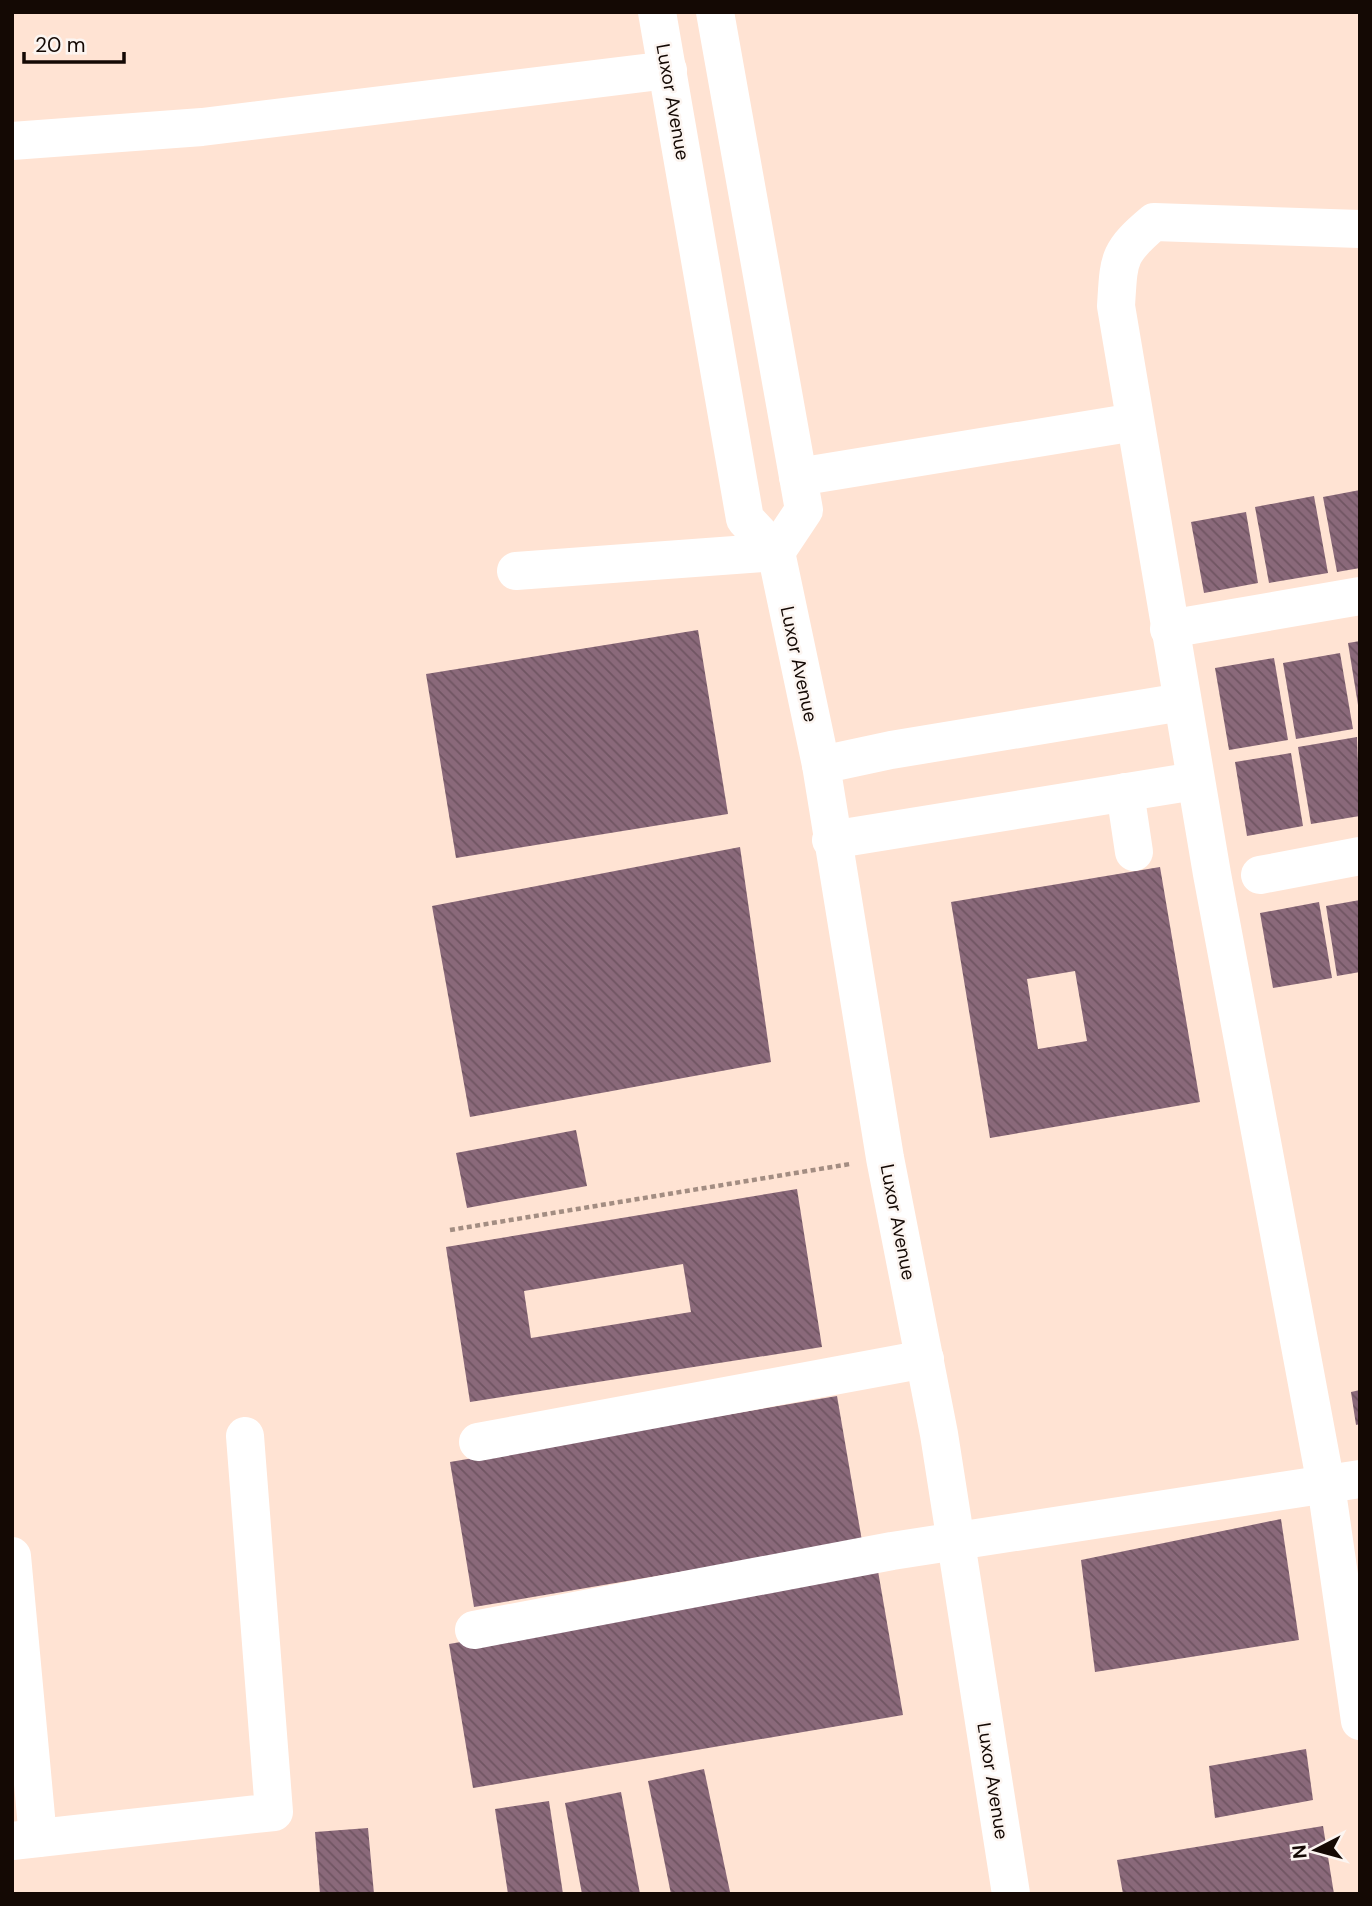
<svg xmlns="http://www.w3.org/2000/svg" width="1372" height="1906" font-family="'DM Sans',sans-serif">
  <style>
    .building { fill: url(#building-back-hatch); fill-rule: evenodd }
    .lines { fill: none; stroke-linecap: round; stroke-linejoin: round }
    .path { stroke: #a38d82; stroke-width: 4.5; stroke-dasharray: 5 3.5; stroke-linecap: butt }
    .minor { stroke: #fff; stroke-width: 38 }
    .labels { text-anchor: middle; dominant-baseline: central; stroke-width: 5; stroke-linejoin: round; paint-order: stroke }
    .street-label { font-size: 19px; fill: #140904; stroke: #fcf5f1 }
  </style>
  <defs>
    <pattern id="building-back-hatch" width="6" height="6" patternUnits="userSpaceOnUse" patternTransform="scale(1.75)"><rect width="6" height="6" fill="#8a697a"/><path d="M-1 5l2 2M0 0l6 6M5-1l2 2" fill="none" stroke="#705562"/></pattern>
  </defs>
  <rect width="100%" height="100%" fill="#ffe3d3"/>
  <!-- building -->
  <g class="building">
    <path d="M1360,490V568L1337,572L1323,497Z"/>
    <path d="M1314,496L1328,573L1269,583L1255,507Z"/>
    <path d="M1246,512L1258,583L1204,593L1191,522Z"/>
    <path d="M698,630L728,814L456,858L426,674Z"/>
    <path d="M1360,641V705H1358L1348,643Z"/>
    <path d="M1340,653L1353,729L1296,739L1283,663Z"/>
    <path d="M1274,658L1288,740L1229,750L1215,668Z"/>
    <path d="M1357,737L1360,816L1311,824L1298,747Z"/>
    <path d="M1291,753L1303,826L1247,836L1235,762Z"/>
    <path d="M740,847L771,1062L470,1117L432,906Z"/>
    <path d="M1160,867L1200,1102L990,1138L951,902ZM1075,971L1087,1041L1038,1049L1027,979Z"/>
    <path d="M1360,900V972L1337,976L1326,906Z"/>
    <path d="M1319,902L1332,978L1273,988L1260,913Z"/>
    <path d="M576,1130L587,1186L467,1208L456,1153Z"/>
    <path d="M797,1189L822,1347L470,1402L446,1247ZM683,1264L691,1312L531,1338L524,1291Z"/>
    <path d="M1360,1390V1424L1356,1425L1351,1392Z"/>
    <path d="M837,1396L862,1541L474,1607L450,1462Z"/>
    <path d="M1281,1519L1299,1640L1095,1672L1081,1560Z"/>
    <path d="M878,1571L903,1715L473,1788L449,1644Z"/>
    <path d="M1306,1749L1313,1800L1215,1818L1209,1766Z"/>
    <path d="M704,1769L730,1892L671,1894L648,1781Z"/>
    <path d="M621,1792L640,1894H582L565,1803Z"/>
    <path d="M549,1801L563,1894H508L495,1809Z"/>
    <path d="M1323,1826L1334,1894H1123L1117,1860Z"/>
    <path d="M368,1828L374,1894H320L315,1832Z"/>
  </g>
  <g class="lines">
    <!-- path -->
    <path class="path" d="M450,1230L850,1164"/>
    <!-- minor -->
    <g class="minor">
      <path d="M657,12L745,519L776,552L821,765L885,1158L939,1434L1011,1894"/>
      <path d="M715,12L804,510L776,552"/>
      <path d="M12,141L202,127L668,70"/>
      <path d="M1360,229L1154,222C1117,253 1119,259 1116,306L1212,874L1326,1485L1360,1721"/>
      <path d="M798,477L1135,422"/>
      <path d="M516,571L776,552"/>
      <path d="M1169,629L1360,596"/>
      <path d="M821,765L891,750L1182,702"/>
      <path d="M1125,792L1134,852"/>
      <path d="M831,840L1195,781"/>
      <path d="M1260,875L1360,856"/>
      <path d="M478,1442L925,1359"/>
      <path d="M12,1556L38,1838"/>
      <path d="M474,1630L892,1551L1360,1479"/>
      <path d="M12,1841L274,1812L245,1436"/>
    </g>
  </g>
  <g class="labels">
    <!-- street labels -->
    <g class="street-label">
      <text transform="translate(673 102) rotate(80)">Luxor Avenue</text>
      <text transform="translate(799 664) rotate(78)">Luxor Avenue</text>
      <text transform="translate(898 1222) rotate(79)">Luxor Avenue</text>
      <text transform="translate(993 1781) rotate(81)">Luxor Avenue</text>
    </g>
  </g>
  <!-- border -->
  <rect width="1372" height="1906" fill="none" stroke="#140904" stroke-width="28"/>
  <!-- north arrow -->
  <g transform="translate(1316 1850) rotate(264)" stroke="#fcf5f1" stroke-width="5" paint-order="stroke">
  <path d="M0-5L12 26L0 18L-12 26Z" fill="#140904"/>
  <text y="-10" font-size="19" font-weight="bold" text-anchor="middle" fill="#140904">N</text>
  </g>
  <!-- scale -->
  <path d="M24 52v10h100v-10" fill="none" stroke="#140904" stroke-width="3.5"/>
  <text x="35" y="52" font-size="21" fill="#140904" stroke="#fcf5f1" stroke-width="5" paint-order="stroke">20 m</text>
</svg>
